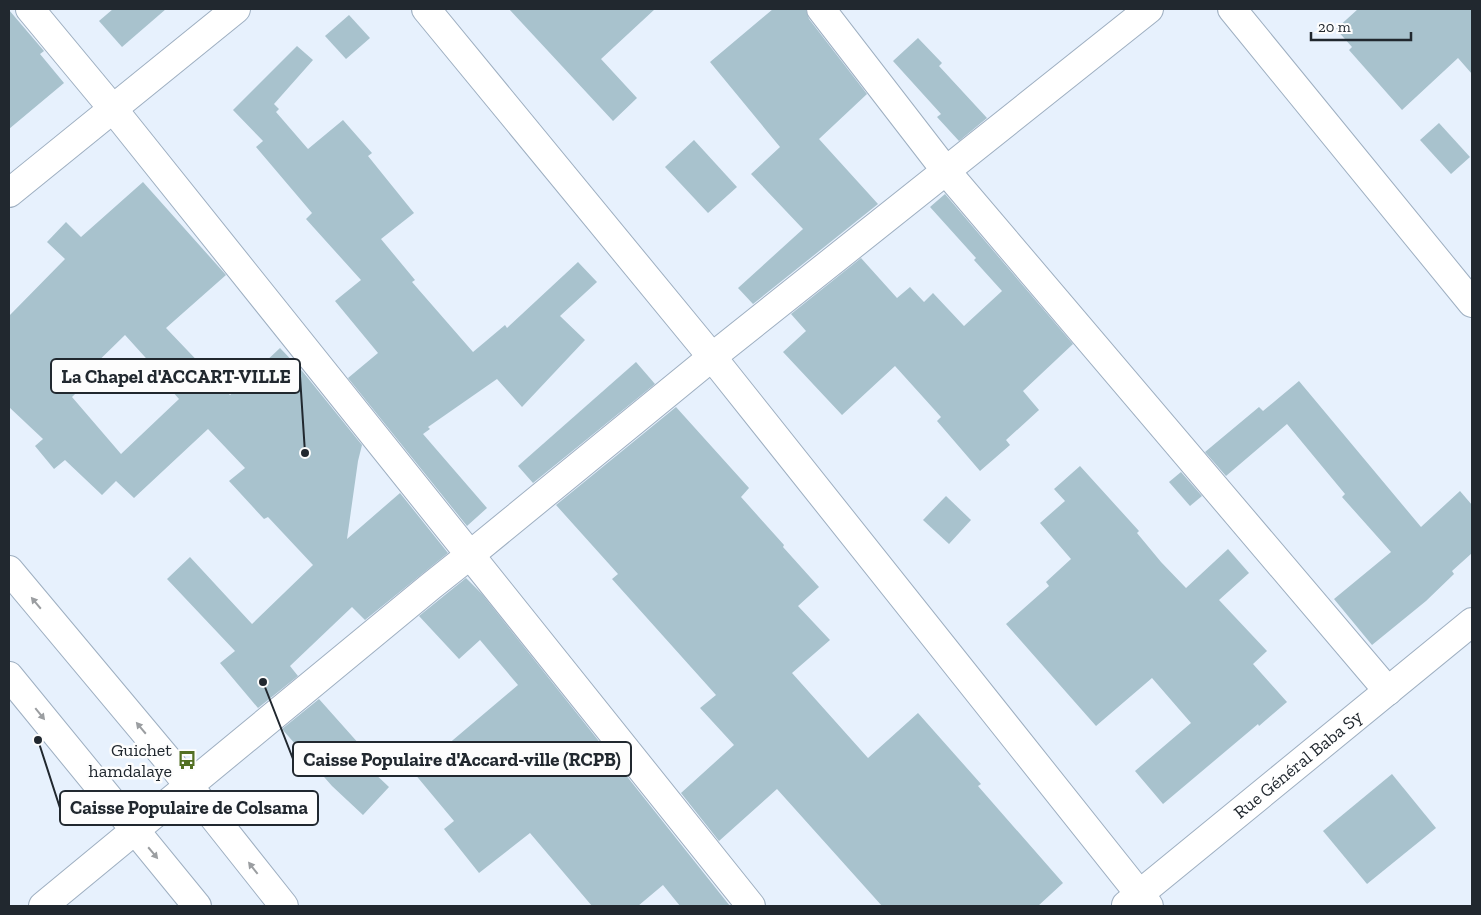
<svg xmlns="http://www.w3.org/2000/svg" width="1481" height="915" font-family="'Zilla Slab',serif">
  <style>
    .building { fill: #a8c2cd; fill-rule: evenodd }
    .lines { fill: none; stroke-linecap: round; stroke-linejoin: round }
    .minor-casing { stroke: #9eafc1; stroke-width: 30 }
    .major-casing { stroke: #9eafc1; stroke-width: 30 }
    .minor { stroke: #fff; stroke-width: 28 }
    .major { stroke: #fff; stroke-width: 28 }
    .oneway { fill: #9b9ea1 }
    .labels { text-anchor: middle; dominant-baseline: central; stroke-width: 5; stroke-linejoin: round; paint-order: stroke }
    .poi-label { font-size: 18px; fill: #21282f; stroke: #fdfdfd; text-anchor: end }
    .street-label { font-size: 18px; fill: #21282f; stroke: #fdfdfd }
    .leader { fill: none; stroke: #21282f; stroke-width: 2 }
    .callout-dot { fill: #21282f; stroke: #fdfdfd; stroke-width: 2 }
    .callout { fill: #fdfdfd; stroke: #21282f; stroke-width: 2 }
    .callout-label { font-size: 19px; text-anchor: middle; font-weight: bold; fill: #21282f }
  </style>
  <rect width="100%" height="100%" fill="#e7f1fd"/>
  <!-- building -->
  <g class="building">
    <path d="M113,9H166L122,47L99,21Z"/>
    <path d="M509,9H655L601,59L637,98L613,121Z"/>
    <path d="M773,9H806L809,19L867,94L819,139L878,204L753,304L738,288L803,229L751,174L780,147L710,62Z"/>
    <path d="M1358,9H1472V74L1458,58L1402,110L1349,50L1352,47L1336,29Z"/>
    <path d="M9,10L44,51L40,54L64,83L9,129Z"/>
    <path d="M349,15L370,38L346,59L325,36Z"/>
    <path d="M918,38L942,63L939,66L987,118L959,141L937,117L941,114L893,61Z"/>
    <path d="M297,46L313,60L274,104L279,109L276,112L308,149L343,120L372,153L368,156L414,213L381,239L415,280L412,282L473,352L505,325L507,328L578,262L597,282L560,316L585,340L522,407L497,379L428,427L430,429L423,434L487,508L467,526L348,378L378,353L335,301L361,280L306,219L312,213L256,147L263,141L233,110Z"/>
    <path d="M1439,123L1470,157L1451,174L1420,140Z"/>
    <path d="M694,140L737,187L708,213L665,167Z"/>
    <path d="M143,182L226,275L166,328L230,395L280,348L303,372L362,445L358,461L347,539L400,493L448,553L365,620L352,607L290,666L298,676L258,708L220,663L235,651L167,579L190,557L252,624L313,565L268,517L264,519L229,481L245,468L208,429L134,498L116,481L102,495L65,460L54,469L35,446L43,439L9,407V316L65,259L47,242L66,222L81,237ZM125,335L174,389L172,391L179,399L121,454L72,397L85,384L80,379Z"/>
    <path d="M945,194L1073,344L1023,391L1039,410L1006,440L1010,445L980,471L937,421L941,417L895,366L842,415L783,352L806,331L791,314L861,258L897,298L910,287L924,302L933,293L964,326L1002,291L974,260L976,258L930,207Z"/>
    <path d="M636,362L655,384L533,483L518,466Z"/>
    <path d="M1299,381L1421,527L1460,491L1472,505V553L1452,571L1454,574L1426,601L1372,645L1334,599L1391,552L1342,497L1345,494L1287,424L1226,476L1205,452L1259,407L1263,411Z"/>
    <path d="M676,407L749,488L741,497L784,545L783,547L819,587L798,606L830,640L792,673L868,758L918,713L981,784L978,786L1063,883L1038,906H882L777,789L719,841L681,793L734,745L700,708L716,695L612,579L618,574L556,505Z"/>
    <path d="M1080,466L1139,531L1137,533L1161,562L1186,588L1228,549L1249,573L1219,600L1267,651L1253,664L1287,702L1259,726L1258,724L1163,804L1135,771L1191,723L1152,678L1096,726L1006,624L1049,586L1046,582L1071,559L1040,523L1065,501L1054,489Z"/>
    <path d="M1181,472L1202,496L1190,506L1169,482Z"/>
    <path d="M946,496L971,520L949,544L923,520Z"/>
    <path d="M466,578L482,594L730,906H680L663,885L638,906H592L530,833L479,873L444,829L454,821L414,773L518,685L480,640L459,659L419,616Z"/>
    <path d="M319,699L360,745L352,752L389,787L363,815L332,786L282,729Z"/>
    <path d="M1392,774L1436,828L1367,884L1323,831Z"/>
  </g>
  <g class="lines">
    <!-- minor casing -->
    <g class="minor-casing">
      <g id="minor">
        <path d="M30,9L113,109L751,906"/>
        <path d="M426,9L712,357L1149,906"/>
        <path d="M821,9L946,171L1388,691"/>
        <path d="M1232,9L1472,303"/>
        <path d="M9,193L236,9"/>
        <path id="s1" d="M1126,905L1472,622"/>
        <path d="M43,906L431,586L470,555L712,357L1149,9"/>
      </g>
    </g>
    <!-- major casing -->
    <g class="major-casing">
      <g id="major">
        <path d="M9,570L173,766L284,906"/>
        <path d="M9,676L197,906"/>
      </g>
    </g>
    <!-- minor -->
    <use href="#minor" class="minor"/>
    <!-- major -->
    <use href="#major" class="major"/>
  </g>
  <!-- one-way arrows -->
  <defs><path id="oneway-solid" d="M-6-.8H1V-3.2L6.5 0L1 3.2V.8H-6Z" transform="scale(1.25)"/></defs>
  <g class="oneway">
    <use href="#oneway-solid" transform="translate(36 603) rotate(-130)"/>
    <use href="#oneway-solid" transform="translate(40 714) rotate(51)"/>
    <use href="#oneway-solid" transform="translate(141 728) rotate(-130)"/>
    <use href="#oneway-solid" transform="translate(153 853) rotate(50)"/>
    <use href="#oneway-solid" transform="translate(253 868) rotate(-128)"/>
  </g>
  <!-- icons -->
  <defs>
    <g id="bus-bare" transform="scale(1.5)"><path d="M-5-6H5V4H4V6H2V4H-2V6H-4V4H-5ZM-3.5-4V0h7V-4ZM-3.5 1.2v1.5H-2V1.2ZM2 1.2v1.5H3.5V1.2Z" fill="#537024" stroke="#fdfdfd" stroke-width="2.5" paint-order="stroke"/></g>
  </defs>
  <g fill-rule="evenodd">
    <use href="#bus-bare" x="187" y="760"/>
  </g>
  <g class="labels">
    <!-- poi labels -->
    <g class="poi-label">
      <text x="172" y="750">Guichet<tspan x="172" dy="21">hamdalaye</tspan></text>
    </g>
    <!-- street labels -->
    <g class="street-label">
      <text stroke="none"><textPath href="#s1" startOffset="222">Rue Général Baba Sy</textPath></text>
    </g>
  </g>
  <!-- callouts -->
  <path class="leader" d="M305 453L300 376M263 682L293 759M38 740L60 808"/>
  <g class="callout-dot">
    <circle cx="305" cy="453" r="5"/>
    <circle cx="263" cy="682" r="5"/>
    <circle cx="38" cy="740" r="5"/>
  </g>
  <g class="callout">
    <rect x="51" y="359" width="249" height="34" rx="5"/>
    <rect x="293" y="742" width="338" height="34" rx="5"/>
    <rect x="60" y="791" width="258" height="34" rx="5"/>
  </g>
  <g class="callout-label">
    <text x="176" y="383">La Chapel d'ACCART-VILLE</text>
    <text x="462" y="766">Caisse Populaire d'Accard-ville (RCPB)</text>
    <text x="189" y="814">Caisse Populaire de Colsama</text>
  </g>
  <!-- border -->
  <rect width="1481" height="915" fill="none" stroke="#21282f" stroke-width="20"/>
  <!-- scale -->
  <path d="M1311 32v8h100v-8" fill="none" stroke="#21282f" stroke-width="2.5"/>
  <text x="1318" y="32" font-size="15" fill="#21282f" stroke="#fdfdfd" stroke-width="4" paint-order="stroke">20 m</text>
</svg>
